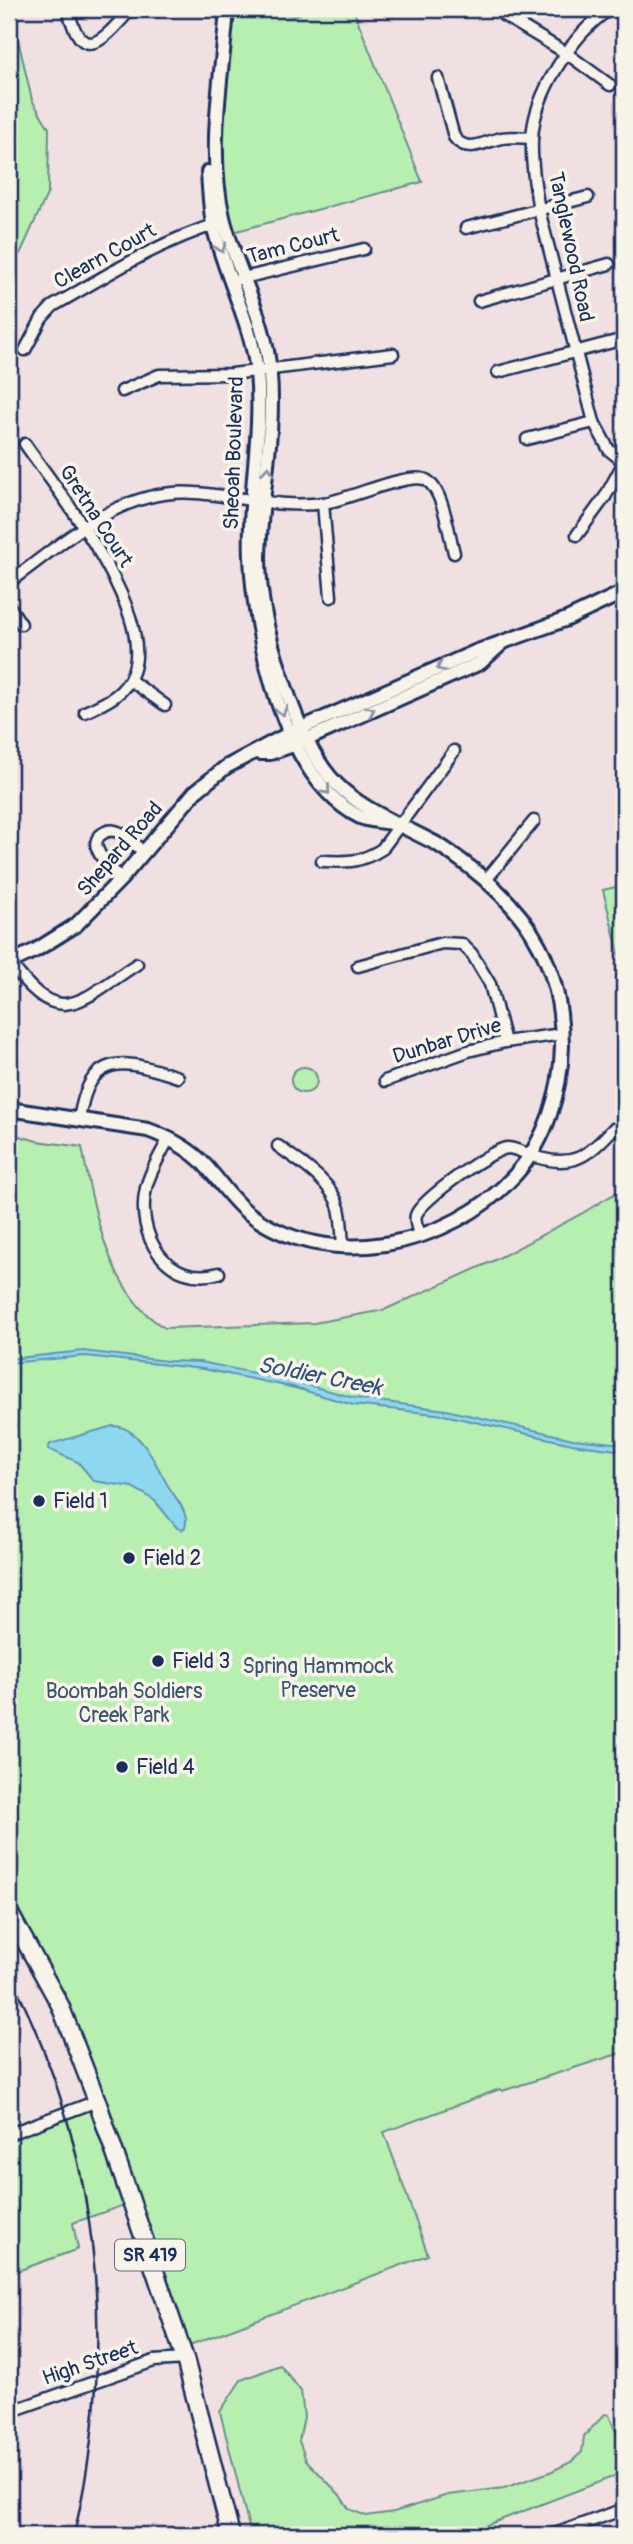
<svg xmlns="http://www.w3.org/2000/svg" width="633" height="2544" font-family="Pangolin,sans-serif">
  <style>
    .green { fill: #b7efb1; stroke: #698f88; stroke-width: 2 }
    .water { fill: #8ed8ef; stroke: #6094b5; stroke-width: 2 }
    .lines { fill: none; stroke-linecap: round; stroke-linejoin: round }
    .stream { stroke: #6094b5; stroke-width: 2.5 }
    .minor-casing { stroke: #1b2f5e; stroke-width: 15 }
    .tertiary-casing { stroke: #1b2f5e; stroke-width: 18 }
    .primary-casing { stroke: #1b2f5e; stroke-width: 21 }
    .minor { stroke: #f7f3e8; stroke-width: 10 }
    .tertiary { stroke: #f7f3e8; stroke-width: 12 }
    .primary { stroke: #f7f3e8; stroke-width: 16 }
    .rail { stroke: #1b2f5e; stroke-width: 2.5 }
    .oneway { stroke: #8991a3 }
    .poi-dot { fill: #1b2f5e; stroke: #f7f3e8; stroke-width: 2.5 }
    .labels { text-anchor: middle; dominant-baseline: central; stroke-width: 7; stroke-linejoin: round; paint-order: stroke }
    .shield { fill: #f7f3e8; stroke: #5d6a87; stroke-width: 2 }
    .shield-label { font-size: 19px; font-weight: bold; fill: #1b2f5e }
    .street-label { font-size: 21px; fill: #1b2f5e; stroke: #f7f3e8 }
    .poi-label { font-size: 21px; fill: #1b2f5e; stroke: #f7f3e8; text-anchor: start }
    .park-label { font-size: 21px; fill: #3a556f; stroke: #f7f3e8 }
    .water-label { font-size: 23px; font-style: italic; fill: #32517b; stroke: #f7f3e8 }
  </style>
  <rect width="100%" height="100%" fill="#f0e0e2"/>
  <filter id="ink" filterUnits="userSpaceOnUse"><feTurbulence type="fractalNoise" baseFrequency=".0143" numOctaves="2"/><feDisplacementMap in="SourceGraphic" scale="14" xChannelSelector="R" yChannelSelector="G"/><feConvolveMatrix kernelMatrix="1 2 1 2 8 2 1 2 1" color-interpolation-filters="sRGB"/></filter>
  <g filter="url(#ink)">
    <!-- green -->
    <g class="green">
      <path d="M9,9H11L32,100L49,128L48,192L21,252L9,268Z"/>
      <path d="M215,9H249L295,16L310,9H353L422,182L233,232L222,188V115L228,63Z"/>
      <path d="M624,885V974L603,890Z"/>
      <circle cx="304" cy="1080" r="13"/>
      <path d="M9,1133L37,1141L82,1147C93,1207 109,1296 165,1328L314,1323L384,1310L493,1261L581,1214L624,1188V2052L502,2091L500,2089L384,2132L428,2255L187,2346L28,1936L9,1903V1879L13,1876L9,1874Z"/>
      <path d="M93,2103L127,2204L73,2223L78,2249L9,2274V2135Z"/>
      <path d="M280,2365L301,2391L304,2417L299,2441L306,2460L339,2494L349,2509L366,2516L394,2512L448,2495L504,2488L550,2472L571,2462L582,2452L584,2436L605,2414L609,2415L623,2449L615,2476L461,2535H251L220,2412L241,2380Z"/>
    </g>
    <!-- water -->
    <g class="water">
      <path d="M83,1351L167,1361L201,1362L301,1383L355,1398L446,1410L573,1439L624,1444V1451L572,1444L444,1415L353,1405L296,1388L203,1369L85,1356L9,1363V1359Z"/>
      <path d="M113,1426C140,1426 156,1465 167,1484C175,1498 190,1512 185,1528L182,1530L177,1528L155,1501L143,1493L132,1487L94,1481L78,1462L48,1449L50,1444Z"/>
    </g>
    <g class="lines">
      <!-- stream -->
      <path class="stream" d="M287,1386L304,1390"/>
      <!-- minor casing -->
      <g class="minor-casing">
        <g id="minor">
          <path d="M68,9C82,68 105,38 131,9"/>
          <path d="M503,15L566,53L610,85"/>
          <path d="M438,78L454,137C467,155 485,141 502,138C512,136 522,138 532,138"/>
          <path d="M466,228L588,197"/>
          <path d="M239,279L364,249"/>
          <path d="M479,301L609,264"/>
          <path d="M25,350L42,318L53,306C106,276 158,242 217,224"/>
          <path d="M498,372L624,339"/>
          <path d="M122,391L159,375L232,374L393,354"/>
          <path d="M527,439L594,422"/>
          <path d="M25,444C59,493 155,611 133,672C126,694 105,703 85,712"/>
          <path d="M323,503L331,597"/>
          <path d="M577,535L605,497L624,462L609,450L594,422L539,210C535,187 531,163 532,140C533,95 573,33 610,9"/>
          <path d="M9,582C65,542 122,486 196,493C238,496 282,509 324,503C347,500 410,471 426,480C443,489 449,534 454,553"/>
          <path d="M9,606L21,624"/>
          <path d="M130,680L165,705"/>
          <path d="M322,861C347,862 360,863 382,849L454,751"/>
          <path d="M121,879C113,870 101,860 97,848C95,843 97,837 102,834C117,822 134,844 144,853"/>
          <path d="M486,880L534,821"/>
          <path d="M9,961C60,1031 77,1003 137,964"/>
          <path d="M358,966L442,943L462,944L472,954L490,984L505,1042"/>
          <path d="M385,1081L468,1051L505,1042L562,1034"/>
          <path d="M79,1119C81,1109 83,1097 88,1087C105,1049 148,1068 178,1077"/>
          <path d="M169,1138C161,1154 150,1171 146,1188C135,1235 167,1288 219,1273"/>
          <path d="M278,1146C299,1162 331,1180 339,1208C342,1220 342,1234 343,1246"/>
          <path d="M419,1236C418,1229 414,1222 416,1215C421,1200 491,1150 507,1148C516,1148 525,1154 533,1156C572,1169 587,1157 613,1129"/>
          <path d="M9,2134L97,2101"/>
          <path d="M9,2412L154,2361L185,2359"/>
          <path d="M552,2535L624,2509"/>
        </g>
      </g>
      <!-- tertiary casing -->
      <g class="tertiary-casing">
        <g id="tertiary">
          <path d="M208,172C209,189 210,207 213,224C224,275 251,320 257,372C263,434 248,495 251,557C254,636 283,778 360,817C368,821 381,821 391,823"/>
          <path d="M259,753H270L296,744L480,663L499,646"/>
          <path d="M9,963L36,950L76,925L121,879L195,792L226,767L290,733L475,652L567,619L624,592"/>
          <path d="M9,1109L148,1130C167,1137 185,1146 200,1160C217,1176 229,1198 247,1212C326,1274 451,1247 515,1175C546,1141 561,1092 562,1046C562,969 532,915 471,868C459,859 448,850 435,843C405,827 370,813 344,791C312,764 295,716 282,677C269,640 259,598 259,558C260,496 275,439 270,375C267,319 236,271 223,217C207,149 222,78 227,9"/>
        </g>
      </g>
      <!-- primary casing -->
      <g class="primary-casing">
        <path id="primary" d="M9,1912L60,2005L97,2101L185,2359L231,2535"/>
      </g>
      <!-- minor -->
      <use href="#minor" class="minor"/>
      <!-- tertiary -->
      <use href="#tertiary" class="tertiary"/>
      <!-- primary -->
      <use href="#primary" class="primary"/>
      <!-- rail -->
      <path class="rail" d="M9,1974C100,2150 119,2343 74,2535"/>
    </g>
    <!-- one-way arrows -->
    <defs><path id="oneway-chevron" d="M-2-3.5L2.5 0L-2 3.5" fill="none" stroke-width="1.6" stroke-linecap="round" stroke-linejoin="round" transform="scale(1.75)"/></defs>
    <g class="oneway">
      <use href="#oneway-chevron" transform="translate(221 248) rotate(72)"/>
      <use href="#oneway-chevron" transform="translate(268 471) rotate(-84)"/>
      <use href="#oneway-chevron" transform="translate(441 667) rotate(156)"/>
      <use href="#oneway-chevron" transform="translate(282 711) rotate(71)"/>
      <use href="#oneway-chevron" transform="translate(370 711) rotate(-24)"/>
      <use href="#oneway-chevron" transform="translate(326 790) rotate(49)"/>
    </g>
  </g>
  <!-- markers -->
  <g class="poi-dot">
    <circle cx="39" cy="1501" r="7"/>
    <circle cx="129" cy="1558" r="7"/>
    <circle cx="158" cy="1661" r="7"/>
    <circle cx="122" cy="1767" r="7"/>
  </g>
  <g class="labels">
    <!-- shield labels -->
    <rect class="shield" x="115" y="2239.5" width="70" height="31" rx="5"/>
    <g class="shield-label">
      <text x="150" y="2255">SR 419</text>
    </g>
    <!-- street labels -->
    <g class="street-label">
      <text transform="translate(293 246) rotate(-14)">Tam Court</text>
      <text transform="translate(571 247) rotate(78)">Tanglewood Road</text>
      <text transform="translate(105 256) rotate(-29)">Clearn Court</text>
      <text transform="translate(234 453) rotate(-88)">Sheoah Boulevard</text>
      <text transform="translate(96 516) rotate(57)">Gretna Court</text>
      <text transform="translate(120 849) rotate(-49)">Shepard Road</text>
      <text transform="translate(447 1041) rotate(-17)">Dunbar Drive</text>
      <text transform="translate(90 2363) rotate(-19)">High Street</text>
    </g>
    <!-- poi labels -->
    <g class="poi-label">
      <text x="53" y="1501">Field 1</text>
      <text x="143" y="1558">Field 2</text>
      <text x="172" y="1661">Field 3</text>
      <text x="136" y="1767">Field 4</text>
    </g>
    <!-- park labels -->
    <g class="park-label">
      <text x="318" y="1666">Spring Hammock<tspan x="318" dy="24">Preserve</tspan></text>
      <text x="124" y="1691">Boombah Soldiers<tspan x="124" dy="24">Creek Park</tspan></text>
    </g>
    <!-- water labels -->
    <g class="water-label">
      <text transform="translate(320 1376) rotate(11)">Soldier Creek</text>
    </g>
  </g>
  <!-- margin -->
  <rect width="633" height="2544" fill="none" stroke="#f7f3e8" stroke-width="35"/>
  <rect x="18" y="18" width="598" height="2509" fill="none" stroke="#1b2f5e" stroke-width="2.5" filter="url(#ink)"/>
</svg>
